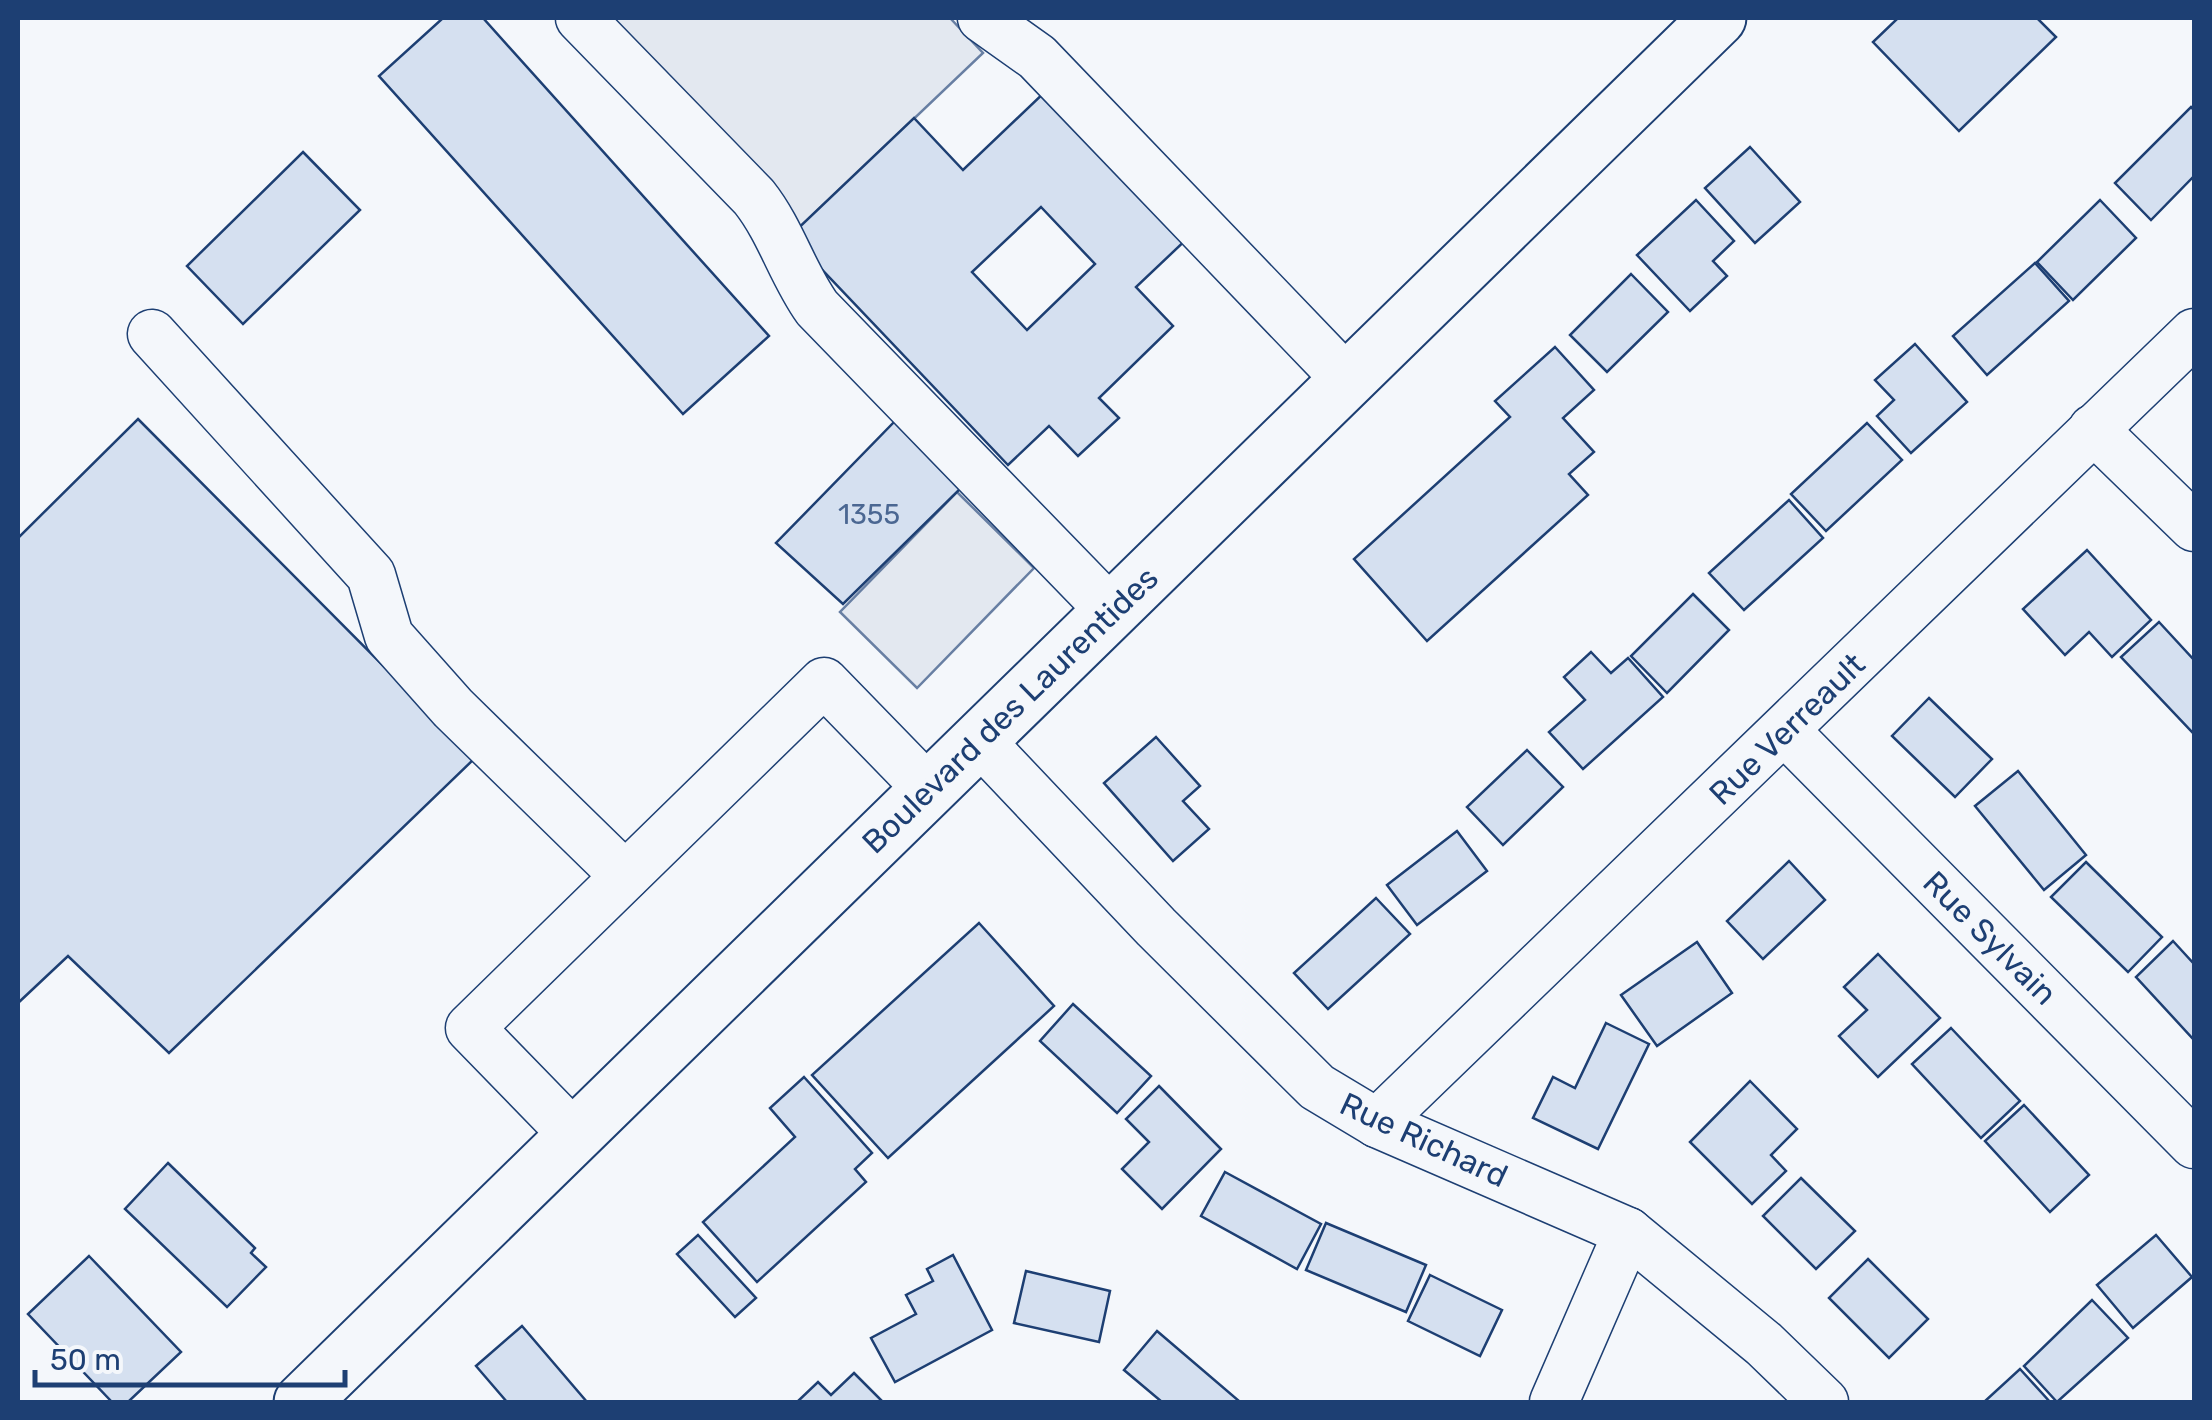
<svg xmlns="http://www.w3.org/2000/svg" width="2212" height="1420" font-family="Rubik,sans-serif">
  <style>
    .parking { fill: #e3e8f0; stroke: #687fa3; stroke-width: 2.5 }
    .building { fill: #d5e0f0; stroke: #1d3f73; stroke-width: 2.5; fill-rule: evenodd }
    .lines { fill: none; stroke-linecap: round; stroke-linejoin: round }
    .minor-casing { stroke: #1d3f73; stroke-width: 51 }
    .major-casing { stroke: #1d3f73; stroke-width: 59 }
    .minor { stroke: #f4f7fb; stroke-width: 48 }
    .major { stroke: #f4f7fb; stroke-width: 55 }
    .labels { text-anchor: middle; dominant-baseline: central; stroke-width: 8; stroke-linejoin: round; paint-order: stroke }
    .number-label { font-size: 28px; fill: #4b6792 }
    .street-label { font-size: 32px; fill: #1d3f73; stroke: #f4f7fb }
  </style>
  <rect width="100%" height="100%" fill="#f4f7fb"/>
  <!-- parking -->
  <g class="parking">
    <path d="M589,18H950L983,53L794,233Z"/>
    <path d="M957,492L1034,568L917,688L840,612Z"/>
  </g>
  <!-- building -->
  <g class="building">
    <path d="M443,18H483L769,336L683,414L379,76Z"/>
    <path d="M1898,18H2037L2056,37L1959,131L1873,42Z"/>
    <path d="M1050,87L1191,235L1136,287L1173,326L1099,398L1119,418L1078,456L1049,426L1008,465L790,236L914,118L963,170ZM1041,207L1095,264L1027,330L972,272Z"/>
    <path d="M2191,107L2194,110V176L2151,220L2115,183Z"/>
    <path d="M1750,147L1800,202L1755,243L1705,188Z"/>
    <path d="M303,152L360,210L243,324L187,266Z"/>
    <path d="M1696,200L1734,241L1713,261L1727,276L1690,311L1637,255Z"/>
    <path d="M2100,200L2136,238L2073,300L2037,262Z"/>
    <path d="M2035,263L2069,301L1987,375L1953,336Z"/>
    <path d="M1631,274L1668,312L1607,372L1570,335Z"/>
    <path d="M1915,344L1967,402L1911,453L1877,416L1894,400L1875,380Z"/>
    <path d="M1555,347L1594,390L1563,418L1594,452L1569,474L1588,495L1427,641L1354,559L1510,417L1495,401Z"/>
    <path d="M138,419L475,758L169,1053L68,956L18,1003V538Z"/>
    <path d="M897,419L963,486L843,604L776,543Z"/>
    <path d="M1867,423L1902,460L1826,531L1791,494Z"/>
    <path d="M1789,500L1823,538L1744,610L1709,573Z"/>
    <path d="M2087,550L2151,620L2112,657L2089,632L2065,655L2023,609Z"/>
    <path d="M1693,594L1729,630L1667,693L1631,656Z"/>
    <path d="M2159,622L2194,660V734L2121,657Z"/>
    <path d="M1591,652L1611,673L1628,658L1663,697L1583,769L1549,732L1585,700L1564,677Z"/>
    <path d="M1929,698L1992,759L1955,797L1892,736Z"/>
    <path d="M1156,737L1200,786L1183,801L1209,829L1173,861L1104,783Z"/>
    <path d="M1527,750L1563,787L1503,845L1467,807Z"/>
    <path d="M2018,771L2086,855L2044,890L1975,806Z"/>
    <path d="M1457,831L1487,871L1417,925L1387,885Z"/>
    <path d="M1789,861L1825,900L1763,959L1727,921Z"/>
    <path d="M2086,862L2162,937L2128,972L2051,897Z"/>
    <path d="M1376,898L1410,934L1328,1009L1294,973Z"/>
    <path d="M979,923L1054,1006L888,1158L812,1075Z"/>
    <path d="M2173,941L2194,964V1040L2136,977Z"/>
    <path d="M1697,942L1732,993L1657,1046L1621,995Z"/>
    <path d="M1878,954L1940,1018L1878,1077L1839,1036L1867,1010L1844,987Z"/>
    <path d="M1073,1004L1151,1076L1117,1113L1040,1041Z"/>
    <path d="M1606,1023L1649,1044L1598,1149L1533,1118L1553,1077L1575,1088Z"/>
    <path d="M1951,1028L2020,1101L1981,1138L1912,1064Z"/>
    <path d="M804,1077L872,1153L855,1169L866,1182L757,1282L703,1222L795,1137L770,1108Z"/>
    <path d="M1750,1081L1797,1129L1771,1155L1786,1171L1752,1204L1690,1142Z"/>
    <path d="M1159,1086L1221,1149L1162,1209L1122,1169L1149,1142L1126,1119Z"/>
    <path d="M2024,1105L2089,1175L2050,1212L1985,1141Z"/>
    <path d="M168,1163L255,1248L251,1253L266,1267L227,1307L125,1209Z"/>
    <path d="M1225,1172L1321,1224L1297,1269L1201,1216Z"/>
    <path d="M1801,1178L1855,1231L1816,1269L1763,1216Z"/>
    <path d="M1326,1223L1426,1265L1406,1312L1306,1270Z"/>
    <path d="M698,1235L756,1298L735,1317L677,1254Z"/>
    <path d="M2156,1235L2192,1277L2133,1328L2097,1285Z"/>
    <path d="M953,1255L992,1330L895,1382L871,1338L916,1314L906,1295L933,1281L927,1269Z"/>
    <path d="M89,1256L181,1352L128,1402H112L28,1314Z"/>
    <path d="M1868,1259L1928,1319L1889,1358L1829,1298Z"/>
    <path d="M1026,1271L1110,1291L1099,1342L1014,1323Z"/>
    <path d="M1430,1275L1502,1310L1480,1356L1408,1321Z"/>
    <path d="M2092,1300L2128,1338L2057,1402L2024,1366Z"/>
    <path d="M522,1326L587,1402H507L476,1366Z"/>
    <path d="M1157,1331L1239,1401L1238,1402H1162L1124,1370Z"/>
    <path d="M2020,1369L2050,1402H1984Z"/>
    <path d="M854,1373L883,1402H797L818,1382L831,1395Z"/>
  </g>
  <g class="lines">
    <!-- minor casing -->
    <g class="minor-casing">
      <g id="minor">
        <path d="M580,18L754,197C781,231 792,273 817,308L1111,611"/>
        <path d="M982,18L1037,57L1348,381"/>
        <path d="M152,334L371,575L389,636L453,708L625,876"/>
        <path d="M2093,429L2194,527"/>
        <path d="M1786,732L2194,1144"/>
        <path d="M979,740L1156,927L1317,1087L1377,1123L1628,1232L1764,1344L1824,1402"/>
        <path d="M1377,1123L2194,333"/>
        <path d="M575,1136L470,1028L824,682L929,790"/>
        <path d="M1554,1402L1628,1232"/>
      </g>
    </g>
    <!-- major casing -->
    <g class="major-casing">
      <path id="major" d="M302,1402L1718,18"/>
    </g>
    <!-- minor -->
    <use href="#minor" class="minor"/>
    <!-- major -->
    <use href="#major" class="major"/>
  </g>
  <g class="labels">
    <!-- number labels -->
    <g class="number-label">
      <text x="869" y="514">1355</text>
    </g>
    <!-- street labels -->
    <g class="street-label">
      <text transform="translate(1010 710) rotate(-44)">Boulevard des Laurentides</text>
      <text transform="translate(1787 729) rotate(-44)">Rue Verreault</text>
      <text transform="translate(1990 938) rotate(45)">Rue Sylvain</text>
      <text transform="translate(1424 1140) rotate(25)">Rue Richard</text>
    </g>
  </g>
  <!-- border -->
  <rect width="2212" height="1420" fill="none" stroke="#1d3f73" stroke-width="40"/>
  <!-- scale -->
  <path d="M35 1370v15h310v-15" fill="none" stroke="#1d3f73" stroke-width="5"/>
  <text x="50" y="1370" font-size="30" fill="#1d3f73" stroke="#f4f7fb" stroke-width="8" paint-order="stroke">50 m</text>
</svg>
